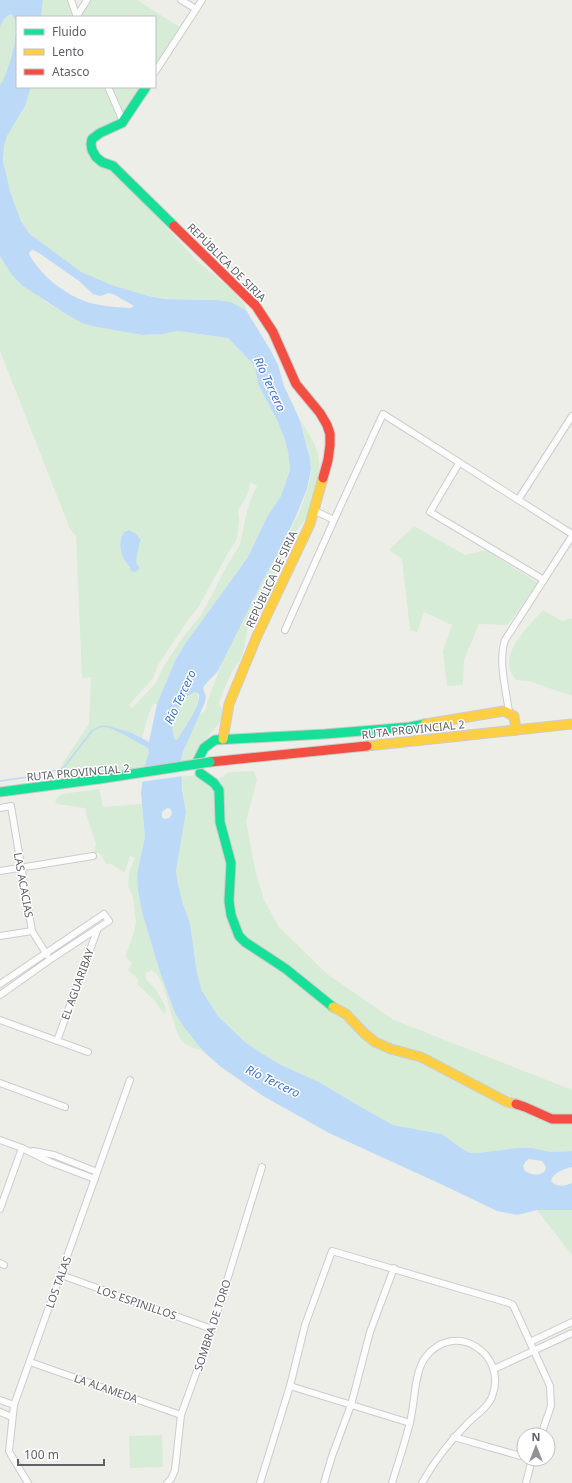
<svg xmlns="http://www.w3.org/2000/svg" width="572" height="1483" font-family="'Noto Sans',sans-serif">
  <style>
    .green { fill: #d6ecd6; fill-rule: evenodd }
    .water { fill: #bdd9f8; fill-rule: evenodd }
    .pier { fill: #eeeee9 }
    .lines { fill: none; stroke-linecap: round; stroke-linejoin: round }
    .stream { stroke: #bdd9f8; stroke-width: 1.5 }
    .street-casing { stroke: #cbcccb; stroke-width: 8 }
    .fast-casing { stroke: #cbcccb; stroke-width: 11 }
    .slow-casing { stroke: #cbcccb; stroke-width: 11 }
    .jam-casing { stroke: #cbcccb; stroke-width: 11 }
    .street { stroke: #fcfcfc; stroke-width: 6 }
    .fast { stroke: #16e098; stroke-width: 9 }
    .slow { stroke: #ffcf43; stroke-width: 9 }
    .jam { stroke: #f24e42; stroke-width: 9 }
    .fast-bridge-casing { stroke: #cbcccb; stroke-width: 11; stroke-linecap: butt }
    .fast-bridge { stroke: #16e098; stroke-width: 9 }
    .labels { text-anchor: middle; dominant-baseline: central; stroke-width: 3; stroke-linejoin: round; paint-order: stroke }
    .street-label { font-size: 11px; fill: #5e6168; stroke: #fff }
    .water-label { font-size: 12px; font-style: italic; fill: #3f71c4; stroke: #fff }
  </style>
  <rect width="100%" height="100%" fill="#eeeee9"/>
  <!-- green -->
  <g class="green">
    <path d="M43,0H67L74,17H41Z"/>
    <path d="M90,0H137L181,28L155,68V17H82V12Z"/>
    <path d="M10,14L13,15L15,18C17,37 12,69 0,85V27L4,19Z"/>
    <path d="M31,87H105L119,121L91,132L89,137V151L111,166L197,261L232,290L245,305L246,310C223,294 190,302 164,298C139,295 102,285 80,272C71,266 62,259 53,252C45,247 36,241 30,233C19,220 13,202 9,186C6,173 2,161 4,148C7,126 26,108 31,87Z"/>
    <path d="M111,87H143L125,113L122,112Z"/>
    <path d="M0,256L11,274L46,302L66,314L83,323L97,327L143,335L162,334L178,331L228,338L255,366L258,384L282,429L288,451L290,470L281,496L267,517L248,557L185,644L175,661L157,704H153C149,713 141,736 142,745L148,748L149,752L144,768L99,775V773L66,776L61,766L89,724L91,677L82,678L76,536L70,529L0,351ZM250,482L257,486L251,498L247,511L240,544L224,571L212,595L201,615L183,637L162,669L156,683L132,708L129,705L153,678L158,665L188,620L199,606L228,553L237,539L239,519L238,510C244,501 250,493 250,482Z"/>
    <path d="M299,418C307,431 317,444 319,459C321,473 312,508 305,520C303,523 299,526 297,530C291,542 287,556 280,568C274,581 263,591 255,603C246,618 248,635 243,652C241,660 237,664 233,670C229,678 221,696 219,704L224,712L221,721L198,749L195,760L181,762L183,752L199,714C205,712 208,708 207,702C222,660 242,620 263,580C279,551 310,502 311,469C311,452 303,434 299,418Z"/>
    <path d="M414,526L465,555L486,550L538,583L508,625L479,624L464,660L463,685L447,686L443,651L452,625L424,612L417,632L410,630L402,559L389,550Z"/>
    <path d="M543,610L562,621L572,618V696L529,681L516,680C495,656 528,627 543,610Z"/>
    <path d="M195,692L198,694C201,705 184,728 178,739L175,740C168,724 178,698 195,692Z"/>
    <path d="M254,771L257,780L246,821L255,869L264,900L279,927L327,974L394,1020L572,1090V1151L551,1152L532,1148L506,1150L478,1153H470L461,1148L442,1134L417,1129L405,1128L393,1125L382,1119L319,1082L279,1064L261,1054L245,1042L218,1016L209,1002L202,991L197,973L190,923L183,904L178,884L176,871L186,812L181,777L196,775L221,797L222,784L219,779L229,772Z"/>
    <path d="M99,789L103,807L142,804L145,837L137,874L138,891L142,912L160,972L175,1013L183,1026L204,1052C198,1049 186,1046 182,1041C170,1025 168,980 152,970L146,973V979L156,990L164,1004L166,1009L164,1014L155,1001L137,984L138,979L128,970L132,963L125,957L133,936L136,922L133,897L128,886L129,872L135,858L130,856L125,871L123,872L111,864H106L101,854L94,852L96,843L86,815V809C76,805 65,807 55,803L57,798L62,794Z"/>
    <path d="M537,1210H572V1255Z"/>
    <path d="M162,1435L163,1467L130,1468L129,1436Z"/>
  </g>
  <!-- water -->
  <g class="water">
    <path d="M0,0H43L41,17H17V87H31L25,106L7,136L4,146L3,160L10,191L16,208L21,221L30,234L81,272L114,286L149,296L165,299L216,300L231,302L246,310L271,351L278,365L284,386L299,418L310,458L311,469L307,489L296,516L283,544L263,580L218,671C213,677 207,681 203,688L206,697L205,702L183,752L181,760L182,789L186,812L176,871L178,884L183,904L190,923L197,973L202,991L218,1016L245,1042L261,1053L279,1064L319,1082L361,1107L393,1125L442,1134L461,1148L470,1153H478L519,1148H532L551,1152L572,1151V1167C564,1169 553,1172 551,1181C557,1188 565,1186 572,1183V1210H537L517,1215L497,1211L445,1186L329,1133L263,1096L221,1067L204,1052L183,1026L175,1013L160,972L142,912L138,891L137,874L145,837L141,793L144,768L149,752L148,748L123,734L114,730L115,728L132,733L149,742L157,704L175,661L185,644L248,557L267,517L281,496L290,470L288,451L284,437L277,420L258,384L255,366L228,338L178,331L162,334L143,335L97,327L82,323L66,314L23,286L11,274L0,256V85C8,75 25,19 10,14L4,19L0,27ZM33,250L39,253L79,281L93,294L100,296L109,293L115,295L134,306L131,308C120,307 110,307 100,305C72,301 42,278 29,254L30,251ZM195,692L199,694C201,705 184,728 178,739L175,740C168,724 178,698 195,692ZM167,808L171,809L172,814L169,818L164,819L162,817V812ZM529,1159L542,1161L546,1167L545,1171C537,1177 532,1175 524,1170L523,1166L526,1161Z"/>
    <path d="M129,530L136,534L141,540L139,543C140,551 132,562 140,568L138,570L134,572L130,570L131,568C121,558 117,544 124,532Z"/>
  </g>
  <!-- pier -->
  <path class="pier" d="M183,762V776L140,782L142,768Z"/>
  <g class="lines">
    <!-- stream -->
    <g class="stream">
      <path d="M28,777L61,769L65,766L92,731C100,725 106,725 115,729"/>
      <path d="M0,781L28,777"/>
    </g>
    <!-- street casing -->
    <g class="street-casing">
      <g id="street">
        <path d="M71,0L77,17"/>
        <path d="M181,0L196,9"/>
        <path d="M77,16L87,0"/>
        <path d="M155,72L202,0"/>
        <path d="M108,87L123,121"/>
        <path d="M459,463L430,512L544,580"/>
        <path d="M518,500L572,416"/>
        <path d="M313,510L334,520L383,414L572,534"/>
        <path d="M285,630L334,520"/>
        <path d="M509,712C506,690 498,661 505,640L572,536"/>
        <path d="M0,808L11,806L32,931L47,955"/>
        <path d="M0,871L93,856"/>
        <path d="M0,936L32,931"/>
        <path d="M0,984L104,914L109,921L51,959L0,995"/>
        <path d="M0,1020L88,1052"/>
        <path d="M57,1041L98,928"/>
        <path d="M0,1083L65,1107"/>
        <path d="M0,1140L22,1148L50,1162L95,1179"/>
        <path d="M33,1151L54,1155L97,1172"/>
        <path d="M0,1209L22,1148"/>
        <path d="M0,1263L4,1265"/>
        <path d="M61,1275L212,1329"/>
        <path d="M530,1342L572,1322"/>
        <path d="M30,1362L181,1415"/>
        <path d="M494,1369L572,1333"/>
        <path d="M290,1386L410,1423"/>
        <path d="M0,1400L14,1405"/>
        <path d="M0,1412L12,1417"/>
        <path d="M454,1437L524,1457"/>
        <path d="M28,1483L11,1455L9,1451L14,1405L130,1080"/>
        <path d="M167,1483L171,1479L175,1470L181,1415L212,1329L262,1167"/>
        <path d="M260,1483L290,1386L305,1325L332,1251L509,1303L513,1305L550,1386L551,1406L541,1435"/>
        <path d="M324,1483L332,1456L351,1405L370,1332L394,1268"/>
        <path d="M392,1483C398,1463 405,1443 410,1422C415,1403 414,1373 425,1358C453,1319 509,1353 492,1397C487,1409 474,1416 466,1425C449,1442 434,1462 422,1483"/>
        <path d="M526,1483L532,1459"/>
      </g>
    </g>
    <!-- fast casing -->
    <g class="fast-casing">
      <g id="fast">
        <path d="M146,87L122,123L100,133L92,139L91,144L92,150L96,157L102,162L113,166L174,226"/>
        <path d="M198,760L204,748L215,740L325,734L410,727L425,724"/>
        <path d="M200,773L214,783L219,790L220,822L231,863L229,901L231,915L239,936L245,942L286,969L333,1007"/>
        <path d="M0,792L99,779"/>
      </g>
    </g>
    <!-- slow casing -->
    <g class="slow-casing">
      <g id="slow">
        <path d="M425,724L504,711L514,716L516,730"/>
        <path d="M223,739L229,704L257,636L310,524L323,478"/>
        <path d="M367,746L572,724"/>
        <path d="M333,1007L346,1014L364,1033L375,1042L391,1049L421,1057L507,1102L516,1104"/>
      </g>
    </g>
    <!-- jam casing -->
    <g class="jam-casing">
      <g id="jam">
        <path d="M174,226L256,306L273,332L296,384L320,413L327,425L330,434V445L328,460L323,478"/>
        <path d="M210,762L367,746"/>
        <path d="M516,1104L525,1107L552,1119H572"/>
      </g>
    </g>
    <!-- street -->
    <use href="#street" class="street"/>
    <!-- fast -->
    <use href="#fast" class="fast"/>
    <!-- slow -->
    <use href="#slow" class="slow"/>
    <!-- jam -->
    <use href="#jam" class="jam"/>
    <!-- fast-bridge casing -->
    <g class="fast-bridge-casing">
      <path id="fast-bridge" d="M99,779L210,762"/>
    </g>
    <!-- fast-bridge -->
    <use href="#fast-bridge" class="fast-bridge"/>
  </g>
  <g class="labels">
    <!-- street labels -->
    <g class="street-label">
      <text transform="translate(227 262) rotate(45)">REPÚBLICA DE SIRIA</text>
      <text transform="translate(271 579) rotate(-65)">REPÚBLICA DE SIRIA</text>
      <text transform="translate(413 729) rotate(-6)">RUTA PROVINCIAL 2</text>
      <text transform="translate(78 772) rotate(-5)">RUTA PROVINCIAL 2</text>
      <text transform="translate(24 885) rotate(80)">LAS ACACIAS</text>
      <text transform="translate(77 984) rotate(-70)">EL AGUARIBAY</text>
      <text transform="translate(58 1282) rotate(-70)">LOS TALAS</text>
      <text transform="translate(137 1302) rotate(19)">LOS ESPINILLOS</text>
      <text transform="translate(212 1325) rotate(-72)">SOMBRA DE TORO</text>
      <text transform="translate(106 1388) rotate(19)">LA ALAMEDA</text>
    </g>
    <!-- water labels -->
    <g class="water-label">
      <text transform="translate(270 384) rotate(65)">Río Tercero</text>
      <text transform="translate(180 697) rotate(-65)">Río Tercero</text>
      <text transform="translate(273 1081) rotate(26)">Río Tercero</text>
    </g>
  </g>
  <!-- legend -->
  <rect x="16" y="16" width="140" height="72" fill="#ffffff" stroke="#bfc0c3"/>
  <rect x="24" y="29" width="20" height="6" fill="#16e098" stroke="#bfc0c3"/>
  <text x="52" y="36" font-size="12" fill="#5e6168">Fluido</text>
  <rect x="24" y="49" width="20" height="6" fill="#ffcf43" stroke="#bfc0c3"/>
  <text x="52" y="56" font-size="12" fill="#5e6168">Lento</text>
  <rect x="24" y="69" width="20" height="6" fill="#f24e42" stroke="#bfc0c3"/>
  <text x="52" y="76" font-size="12" fill="#5e6168">Atasco</text>
  <!-- north arrow -->
  <g transform="translate(536 1447)"><circle r="19" fill="#ffffff" stroke="#bfc0c3"/>
  <path d="M0-3L7 15L0 10L-7 15Z" fill="#909295"/>
  <text y="-6" font-size="11" font-weight="bold" text-anchor="middle" fill="#5e6168">N</text>
  </g>
  <!-- scale -->
  <path d="M18 1459v6h86v-6" fill="none" stroke="#5e6168" stroke-width="2"/>
  <text x="24" y="1459" font-size="12" fill="#5e6168" stroke="#ffffff" stroke-width="3" paint-order="stroke">100 m</text>
</svg>
